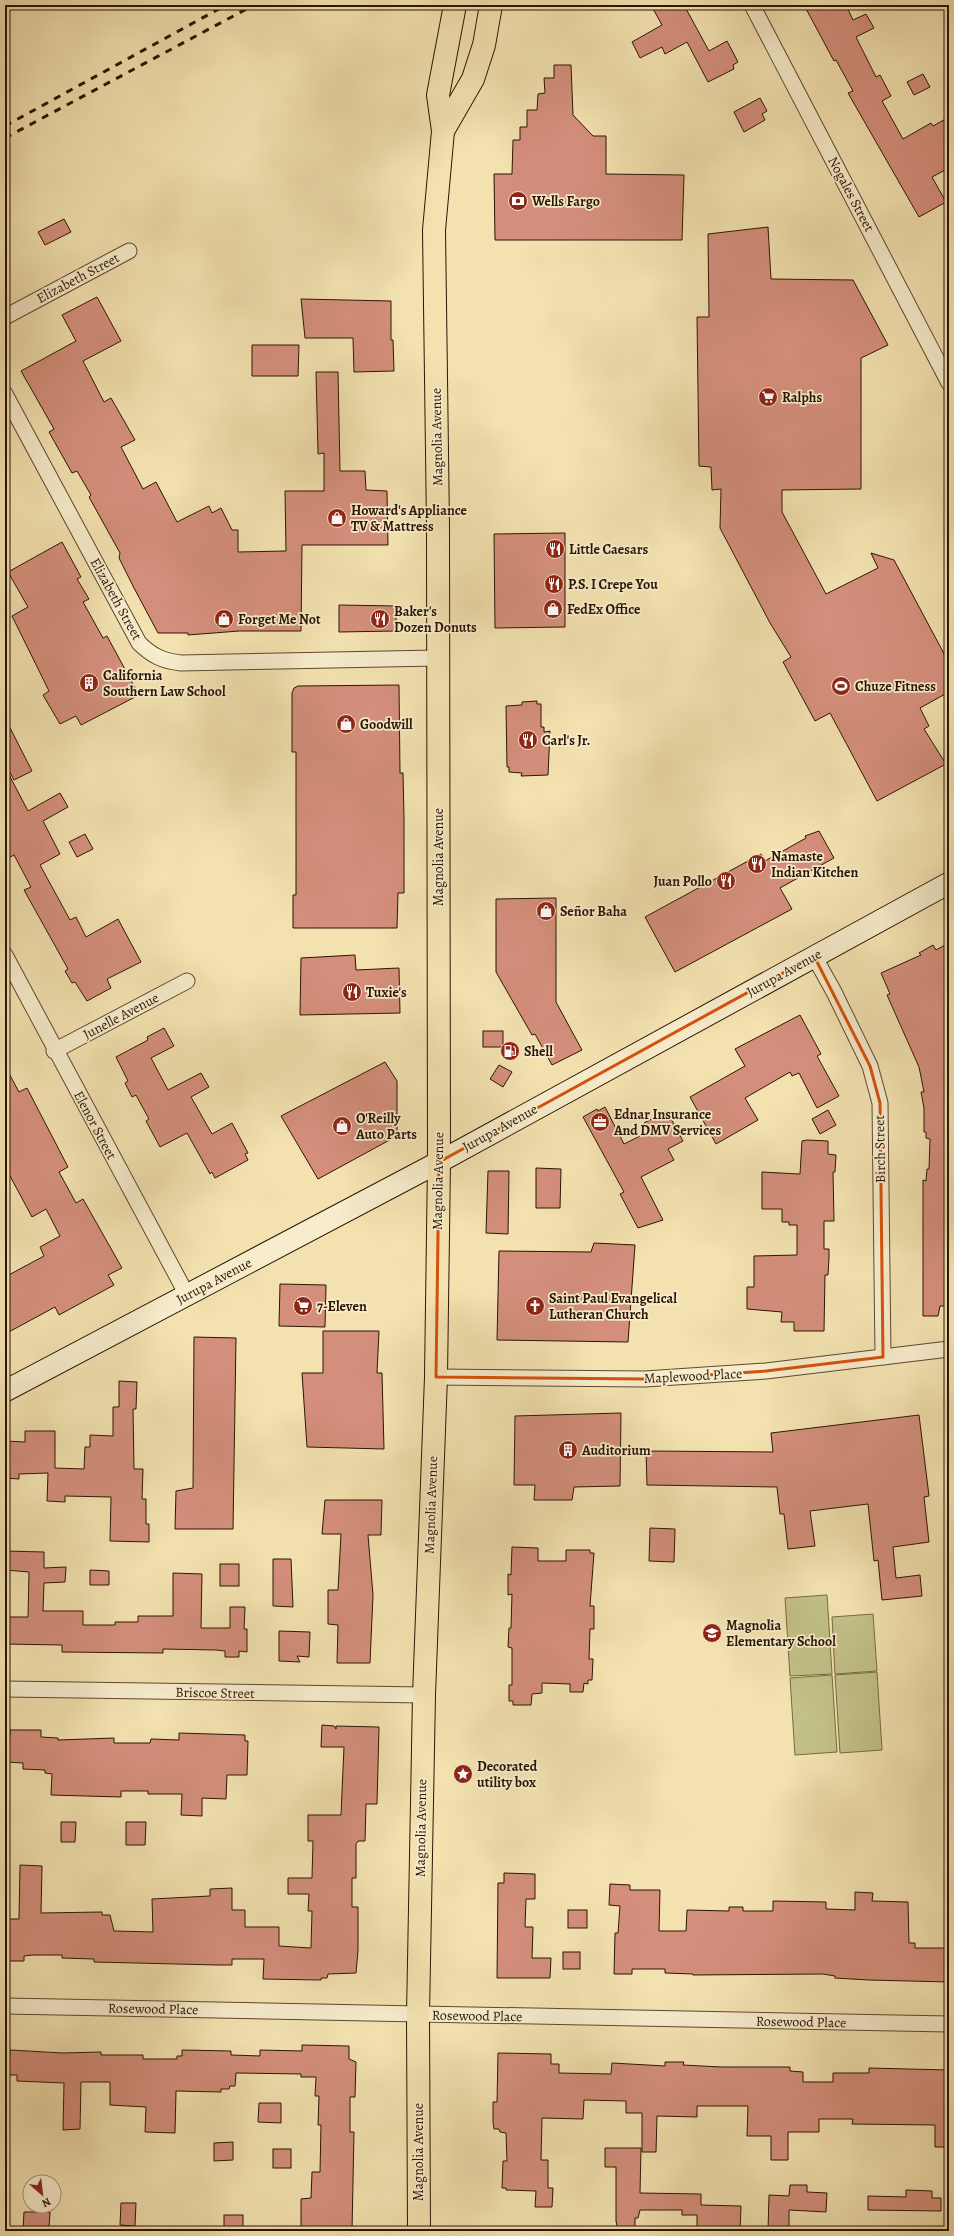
<svg xmlns="http://www.w3.org/2000/svg" width="954" height="2236" font-family="Alegreya,serif">
  <style>
    .green { fill: #c2c187; stroke: #766b44 }
    .building { fill: #d48f7c; stroke: #2b1502 }
    .lines { fill: none; stroke-linecap: round; stroke-linejoin: round }
    .minor-casing { stroke: #5d482e; stroke-width: 17 }
    .secondary-casing { stroke: #2b1502; stroke-width: 23 }
    .primary-casing { stroke: #2b1502; stroke-width: 24 }
    .minor { stroke: #f7eccc; stroke-width: 15 }
    .secondary { stroke: #f7eccc; stroke-width: 21 }
    .primary { stroke: #f3e2b0; stroke-width: 22 }
    .rail { stroke: #2b1502; stroke-width: 3; stroke-dasharray: 7 7; stroke-linecap: butt }
    .marked { fill: none; stroke: #d5520b; stroke-width: 3; stroke-linejoin: round }
    .labels { text-anchor: middle; dominant-baseline: central; stroke-width: 3.5; stroke-linejoin: round; paint-order: stroke }
    .street-label { font-size: 14px; fill: #2b1502; stroke: #f7eccc }
    .poi-label { font-size: 14px; font-weight: bold; fill: #2b1502; stroke: #f7eccc; text-anchor: start }
  </style>
  <rect width="100%" height="100%" fill="#f3e2b0"/>
  <filter id="stains"><feTurbulence type="fractalNoise" baseFrequency=".005" numOctaves="4"/><feColorMatrix values="0 0 0 0 .2 0 0 0 0 .09 0 0 0 0 .02 0 0 0 .5 -.17"/></filter>
  <radialGradient id="worn" r=".72"><stop offset=".6" stop-color="#630" stop-opacity="0"/><stop offset="1" stop-color="#630" stop-opacity=".3"/></radialGradient>
  <!-- green -->
  <g class="green">
    <path d="M827,1595L832,1674L790,1676L785,1598Z"/>
    <path d="M873,1614L877,1671L835,1674L832,1617Z"/>
    <path d="M877,1672L882,1750L840,1753L835,1675Z"/>
    <path d="M832,1675L837,1752L795,1755L790,1678Z"/>
  </g>
  <!-- building -->
  <g class="building">
    <path d="M651,5H684L709,51L727,41L738,62L733,65L734,69L708,82L687,42L665,54L662,47L640,58L632,42L662,25Z"/>
    <path d="M804,5H846L853,20L866,14L874,28L856,37L876,77L880,75L891,96L882,101L903,139L931,123L933,126L949,117V168L932,177L946,202L919,217L848,93L853,91L836,60L834,61Z"/>
    <path d="M554,65H571L573,115L593,136H606V174L684,175L682,240H495L494,174H512L513,140H520V127H527V110H537L538,94L545,93L544,78H554Z"/>
    <path d="M923,74L930,87L914,95L907,82Z"/>
    <path d="M760,98L767,111L762,114L765,120L744,132L734,112Z"/>
    <path d="M64,219L71,232L45,245L38,232Z"/>
    <path d="M768,227L771,279L853,280L888,345L861,358V489L782,490V512L826,594L878,568L871,553L894,560L949,663V692L920,708L929,726L924,729L946,764L877,801L830,713L815,721L783,662L791,657L770,623L720,528L721,489L712,490L711,467L699,466L697,317H709L708,234Z"/>
    <path d="M97,297L121,341L83,361L104,402L111,398L135,440L121,447L143,489L156,482L177,522L209,506L212,513L221,508L232,530H238V552L286,551L285,491H324V453L318,454L316,372H338L340,471H365L366,490L387,491L388,545H302L301,631H239L188,635V633H158L134,588L119,558L120,553L89,497L91,495L77,471L72,473L49,432L54,429L21,371L76,341L62,315Z"/>
    <path d="M301,299L391,301V340H393L394,371L354,372L353,338H305Z"/>
    <path d="M252,345H299L298,376H252Z"/>
    <path d="M565,533V627L495,628L494,534Z"/>
    <path d="M62,542L81,577L77,579L89,599L83,602L103,638L107,636L139,695L81,725L76,716L60,724L43,695L49,691L12,616L28,607L8,572Z"/>
    <path d="M339,605L396,606V631L339,632Z"/>
    <path d="M399,685L400,773H403L404,818V893H398L397,928H293V895H296V752H292V693L294,688L298,686Z"/>
    <path d="M537,701V704H541V727H544V732L550,731L548,775L521,776L522,773L509,772V767H507L506,706L522,705V702Z"/>
    <path d="M5,718L32,771L14,780L5,763Z"/>
    <path d="M5,767L28,811L60,793L68,807L43,821L60,854L40,865L70,920L76,917L86,937L118,919L141,962L107,979L111,988L87,1001L75,982L72,983L65,971L68,969L24,890L31,887L14,855L5,860Z"/>
    <path d="M819,831L834,858L780,888L792,909L675,972L645,917L761,854L765,861L806,838L805,836Z"/>
    <path d="M85,834L93,849L77,857L69,842Z"/>
    <path d="M556,898V1002L582,1050L552,1065L535,1034L532,1035L496,972V899Z"/>
    <path d="M933,945L936,950L945,945L949,953V1306H940L938,1316H923V1180L926,1181L927,1169H929L930,1139L926,1138V1132H924V1108L921,1092H924L919,1067L887,995L890,994L881,973L921,955L919,953Z"/>
    <path d="M355,955L356,970L399,968L400,1013L300,1015L301,958Z"/>
    <path d="M800,1015L821,1054L817,1056L839,1096L817,1108L799,1073L792,1076L790,1072L745,1098L758,1120L716,1144L690,1097L745,1066L735,1049Z"/>
    <path d="M164,1028L174,1046L151,1058L168,1090L201,1073L209,1087L191,1097L212,1134L232,1123L248,1153L245,1154L248,1160L215,1178L212,1172L210,1174L187,1133L160,1147L146,1121L149,1119L136,1095L132,1097L125,1083L128,1081L116,1057L148,1040L147,1037Z"/>
    <rect x="483" y="1031" width="20" height="16"/>
    <path d="M385,1062L397,1081V1136L318,1179L281,1116Z"/>
    <path d="M499,1065L512,1072L503,1087L490,1079Z"/>
    <path d="M5,1066L19,1092L27,1088L68,1167L59,1172L76,1203L83,1199L122,1268L108,1275L114,1285L59,1315L55,1307L5,1334V1277L44,1256L40,1247L60,1236L46,1209L32,1217L10,1176L5,1178Z"/>
    <path d="M605,1107L624,1144L648,1132L644,1123L667,1111L683,1141L668,1149L674,1160L641,1177L663,1220L638,1228L620,1194L624,1192L583,1117L597,1109L598,1111Z"/>
    <path d="M828,1110L836,1125L820,1134L812,1119Z"/>
    <path d="M807,1140L828,1141V1154L836,1155L835,1172H833L834,1221H824V1249H829V1258L828,1275H825L824,1331H794V1322H781L782,1312L747,1309V1287H754V1256L797,1255V1225H789V1222H782V1209H762V1172L800,1174L802,1141Z"/>
    <path d="M536,1168L561,1169L560,1208H536Z"/>
    <path d="M488,1171H509L508,1234L486,1233Z"/>
    <path d="M594,1243L635,1245L628,1342L497,1340L499,1251L591,1252Z"/>
    <path d="M280,1284L326,1285L325,1327L279,1326Z"/>
    <path d="M323,1331H379L377,1373H382L384,1449L307,1447L302,1373H323Z"/>
    <path d="M194,1337L236,1338L233,1529H175L176,1491L193,1488Z"/>
    <path d="M119,1381L137,1382L136,1409H133L134,1469H143L142,1499H146V1524H149V1542L110,1541L111,1497L65,1496V1502L47,1501L48,1473L19,1474V1479L5,1478V1441L25,1442V1431H55V1468L84,1469L85,1447H90V1435L113,1436V1407H119Z"/>
    <path d="M621,1413L620,1486L574,1487L572,1500H534L535,1485H514L515,1416Z"/>
    <path d="M919,1415L929,1496L924,1497L929,1542L893,1547L896,1578L920,1575L922,1596L882,1600L878,1560L874,1561L868,1504L810,1511L815,1546L788,1549L784,1514H780L777,1487L647,1485L646,1451L773,1452L771,1433Z"/>
    <path d="M325,1500H382L381,1535H368L373,1595L370,1663H337L338,1625L328,1624V1590H338L341,1534H322Z"/>
    <path d="M650,1528L675,1529L674,1562L649,1561Z"/>
    <path d="M512,1547L538,1548V1561H566V1550H590V1553H594L590,1606H594V1629H590L589,1659H593L592,1680H588V1684L584,1683L583,1692H570V1684L542,1683V1693L532,1694L531,1705H513V1701H509V1685H512V1648L508,1647L509,1628H511L512,1594L508,1595V1574L511,1575Z"/>
    <path d="M5,1551L44,1552V1568L66,1567L65,1582L44,1583L43,1611H83V1625H115V1622H138V1616H173V1573L202,1574L201,1628H230V1607H245L244,1629H247V1652L239,1651V1657H225V1651L216,1650L163,1649V1653L62,1652V1645L5,1644V1617H28L29,1572L5,1570Z"/>
    <path d="M273,1559H291L293,1607L273,1606Z"/>
    <rect x="220" y="1564" width="19" height="22"/>
    <path d="M90,1570L109,1571V1585H90Z"/>
    <path d="M279,1631L310,1632L309,1657L297,1656L300,1662L279,1661Z"/>
    <path d="M322,1725L334,1726L336,1729V1726L379,1727L377,1804H366L365,1841H358L356,1844V1878H352V1907H358V1950L356,1973L328,1974L327,1978H321V1980L263,1979L264,1959H232V1965H217L94,1962V1959L62,1958V1955H32L24,1956V1961H8V1956H5V1919H19L20,1865L42,1866L41,1913L102,1912V1915H110L114,1931L153,1932L152,1899L210,1896V1889L232,1888V1910H245V1927H279V1946L311,1948L312,1911H308L309,1894H288V1878H312L313,1841H308V1815H341L344,1747H321Z"/>
    <path d="M10,1730H41V1737L58,1738V1740L114,1738V1743H150L151,1739L179,1740V1733L245,1735V1741H248L247,1775H227L226,1799L202,1798V1816L181,1815L182,1794H148V1791H121V1797L51,1795L52,1774L45,1773V1770L23,1769V1763L5,1762V1735H10Z"/>
    <path d="M61,1822H76L75,1842H61Z"/>
    <path d="M126,1822H146L145,1845H126Z"/>
    <path d="M504,1873L535,1874V1899H526L525,1927H533L532,1958H551L550,1978H497L498,1883H504Z"/>
    <path d="M610,1884L630,1885V1890H660L659,1931H686L687,1910L729,1911V1907H743V1911H773V1901L826,1902V1909L855,1910V1892L873,1893L872,1901L908,1902L909,1943H915V1948H949V1982L869,1980L835,1978V1976L823,1974L693,1975V1974L665,1973V1969H632V1974H614L615,1933H618L620,1906L609,1905Z"/>
    <rect x="568" y="1910" width="19" height="18"/>
    <rect x="563" y="1952" width="17" height="17"/>
    <path d="M302,2045L349,2046V2059L356,2062L355,2097H350V2132H354L352,2231H301V2199L311,2198L312,2172H320L321,2125H318L319,2096H315L316,2077H301V2074L236,2073L235,2086H230L229,2089H221V2092L176,2091L175,2133L145,2132L146,2107L110,2105V2082H81L80,2129L63,2130L64,2083L17,2081V2075H9L10,2050L63,2053L101,2052V2055H143V2059H177V2056H182V2050L231,2051V2055L260,2056V2050L302,2051Z"/>
    <path d="M498,2053L551,2054V2064H559V2073L611,2074L612,2063L665,2066V2062H684L683,2065L721,2067H790V2071L803,2072V2082H833V2073H869V2068L949,2070V2147H935V2125L852,2124L853,2119H819V2132H788V2160H771V2136H747L748,2106H697V2117L657,2116L656,2152H642V2113H626V2101L584,2100L583,2119L542,2118L541,2160H548V2188H553L552,2207H535L536,2191L506,2190V2188H502L503,2161H507L506,2133L500,2132L499,2129H494L493,2122V2102H497Z"/>
    <path d="M259,2103H281V2123L258,2122Z"/>
    <path d="M233,2142V2160L214,2161V2143Z"/>
    <path d="M605,2148H641L640,2193L701,2194V2205L741,2206L740,2231H697V2215H682V2210H640L638,2218H635V2229L618,2231L616,2221V2167H605Z"/>
    <rect x="273" y="2149" width="18" height="19"/>
    <path d="M790,2185H807V2192L827,2193L826,2212L789,2210V2231H768L769,2195L789,2196Z"/>
    <path d="M906,2190L932,2191V2198H941V2211L868,2210V2196L906,2197Z"/>
    <path d="M121,2203H136L135,2226L120,2225Z"/>
    <path d="M24,2212H50L49,2229H23Z"/>
    <rect x="224" y="2215" width="19" height="16"/>
  </g>
  <g class="lines">
    <!-- minor casing -->
    <g class="minor-casing">
      <g id="minor">
        <path d="M752,5L949,383"/>
        <path d="M5,317L129,251"/>
        <path d="M5,394L139,643C152,656 163,661 181,663L437,658"/>
        <path d="M5,955L187,1295"/>
        <path d="M814,956L834,992L870,1066L880,1103L883,1357"/>
        <path d="M54,1051L187,981"/>
        <path d="M436,1377L645,1379L766,1371L949,1349"/>
        <path d="M5,1689L424,1695"/>
        <path d="M5,2006L949,2024"/>
      </g>
    </g>
    <!-- secondary casing -->
    <g class="secondary-casing">
      <path id="secondary" d="M5,1391L439,1162L949,883"/>
    </g>
    <!-- primary casing -->
    <g class="primary-casing">
      <g id="primary">
        <path d="M443,131L473,79L484,45L491,5"/>
        <path d="M419,2231L418,2015L424,1695L436,1377L439,1162L438,526L434,230L443,131L438,95L455,5"/>
      </g>
    </g>
    <!-- minor -->
    <use href="#minor" class="minor"/>
    <!-- secondary -->
    <use href="#secondary" class="secondary"/>
    <!-- primary -->
    <use href="#primary" class="primary"/>
    <!-- rail -->
    <g class="rail">
      <path d="M5,126L226,5"/>
      <path d="M5,138L254,5"/>
    </g>
  </g>
  <!-- marked area -->
  <path class="marked" d="M814,956L870,1066L880,1103L883,1357L766,1371L645,1379L436,1377L439,1162Z"/>
  <!-- icons -->
  <defs>
    <g id="bank-disc" transform="scale(1)"><circle r="9.5" fill="#8f2418" stroke="#f7eccc"/><path d="M-6-4H6V4H-6ZM0-2.3a2.3 2.3 0 1 0 0 4.6a2.3 2.3 0 1 0 0-4.6Z" fill="#fff"/></g>
    <g id="supermarket-disc" transform="scale(1)"><circle r="9.5" fill="#8f2418" stroke="#f7eccc"/><path d="M-6-5.5h2.5l.6 2H6L4.5 2H-2.5L-4.4-4H-6ZM-1.5 3.2a1.3 1.3 0 1 0 .1 0ZM3 3.2a1.3 1.3 0 1 0 .1 0Z" fill="#fff"/></g>
    <g id="shop-disc" transform="scale(1)"><circle r="9.5" fill="#8f2418" stroke="#f7eccc"/><path d="M-5-2.5h2.3a2.7 3.5 0 0 1 5.4 0H5L5.5 6h-11ZM-1.5-2.5h3a1.5 2.3 0 0 0-3 0Z" fill="#fff"/></g>
    <g id="restaurant-disc" transform="scale(1)"><circle r="9.5" fill="#8f2418" stroke="#f7eccc"/><path d="M-5-6h1v4h1v-4h1v4h1v-4h1v5L-1.5 .5V6h-2V.5L-5-1ZM5-6V6H3V1.5H1.5Q1.5-4 5-6Z" fill="#fff"/></g>
    <g id="building-disc" transform="scale(1)"><circle r="9.5" fill="#8f2418" stroke="#f7eccc"/><path d="M-4-6H4V6H1V3H-1V6H-4ZM-2.5-4.3h1.7v1.8h-1.7ZM.8-4.3h1.7v1.8H.8ZM-2.5-1h1.7V.8h-1.7ZM.8-1h1.7V.8H.8Z" fill="#fff"/></g>
    <g id="stadium-disc" transform="scale(1)"><circle r="9.5" fill="#8f2418" stroke="#f7eccc"/><path d="M0-5a6.5 5 0 1 0 0 10a6.5 5 0 1 0 0-10ZM-3.5-1.8h7v3.6h-7Z" fill="#fff"/></g>
    <g id="fuel-disc" transform="scale(1)"><circle r="9.5" fill="#8f2418" stroke="#f7eccc"/><path d="M-5.5-6h7V0h2V4h1.3V-2.5L3-4.5l.8-.8L6-3V5H2.5V1h-1V6h-7ZM-4.2-4.7v3.2H.2V-4.7Z" fill="#fff"/></g>
    <g id="office-disc" transform="scale(1)"><circle r="9.5" fill="#8f2418" stroke="#f7eccc"/><path d="M-6-3h4V-5.5h4V-3h4V5H-6ZM-1-4.5V-3h2v-1.5ZM-6 0V1H6V0Z" fill="#fff"/></g>
    <g id="church-disc" transform="scale(1)"><circle r="9.5" fill="#8f2418" stroke="#f7eccc"/><path d="M-1.2-6h2.4v3.5h3.3v2.4h-3.3V6h-2.4V-.1h-3.3v-2.4h3.3Z" fill="#fff"/></g>
    <g id="school-disc" transform="scale(1)"><circle r="9.5" fill="#8f2418" stroke="#f7eccc"/><path d="M0-5L7-2L0 1L-7-2ZM-4 1L0 2.5L4 1V4Q0 6-4 4Z" fill="#fff"/></g>
    <g id="sight-disc" transform="scale(1)"><circle r="9.5" fill="#8f2418" stroke="#f7eccc"/><path d="M0-6L1.8-2.2L6-1.7L2.9 1.2L3.7 5.4L0 3.3L-3.7 5.4L-2.9 1.2L-6-1.7L-1.8-2.2Z" fill="#fff"/></g>
  </defs>
  <g fill-rule="evenodd">
    <use href="#bank-disc" x="518" y="201"/>
    <use href="#supermarket-disc" x="768" y="397"/>
    <use href="#shop-disc" x="337" y="518"/>
    <use href="#restaurant-disc" x="555" y="549"/>
    <use href="#restaurant-disc" x="554" y="584"/>
    <use href="#shop-disc" x="553" y="609"/>
    <use href="#shop-disc" x="224" y="619"/>
    <use href="#restaurant-disc" x="380" y="619"/>
    <use href="#building-disc" x="89" y="683"/>
    <use href="#stadium-disc" x="841" y="686"/>
    <use href="#shop-disc" x="346" y="724"/>
    <use href="#restaurant-disc" x="528" y="740"/>
    <use href="#restaurant-disc" x="757" y="864"/>
    <use href="#restaurant-disc" x="726" y="881"/>
    <use href="#shop-disc" x="546" y="911"/>
    <use href="#restaurant-disc" x="352" y="992"/>
    <use href="#fuel-disc" x="510" y="1051"/>
    <use href="#office-disc" x="600" y="1122"/>
    <use href="#shop-disc" x="342" y="1126"/>
    <use href="#supermarket-disc" x="303" y="1306"/>
    <use href="#church-disc" x="535" y="1306"/>
    <use href="#building-disc" x="568" y="1450"/>
    <use href="#school-disc" x="712" y="1633"/>
    <use href="#sight-disc" x="463" y="1774"/>
  </g>
  <g class="labels">
    <!-- street labels -->
    <g class="street-label">
      <text transform="translate(851 194) rotate(62)">Nogales Street</text>
      <text transform="translate(78 278) rotate(-28)">Elizabeth Street</text>
      <text transform="translate(437 437) rotate(-91)">Magnolia Avenue</text>
      <text transform="translate(116 599) rotate(61)">Elizabeth Street</text>
      <text transform="translate(438 857) rotate(-90)">Magnolia Avenue</text>
      <text transform="translate(784 973) rotate(-29)">Jurupa Avenue</text>
      <text transform="translate(121 1016) rotate(-28)">Junelle Avenue</text>
      <text transform="translate(95 1125) rotate(62)">Elenor Street</text>
      <text transform="translate(500 1128) rotate(-29)">Jurupa Avenue</text>
      <text transform="translate(880 1149) rotate(-91)">Birch Street</text>
      <text transform="translate(438 1181) rotate(-89)">Magnolia Avenue</text>
      <text transform="translate(214 1281) rotate(-28)">Jurupa Avenue</text>
      <text transform="translate(693 1376) rotate(-3)">Maplewood Place</text>
      <text transform="translate(431 1505) rotate(-88)">Magnolia Avenue</text>
      <text transform="translate(215 1693) rotate(1)">Briscoe Street</text>
      <text transform="translate(421 1828) rotate(-89)">Magnolia Avenue</text>
      <text transform="translate(153 2009) rotate(1)">Rosewood Place</text>
      <text transform="translate(477 2016) rotate(1)">Rosewood Place</text>
      <text transform="translate(801 2022) rotate(1)">Rosewood Place</text>
      <text transform="translate(418 2152) rotate(-90)">Magnolia Avenue</text>
    </g>
    <!-- poi labels -->
    <g class="poi-label">
      <text x="532" y="201">Wells Fargo</text>
      <text x="782" y="397">Ralphs</text>
      <text x="351" y="510">Howard's Appliance<tspan x="351" dy="16">TV &amp; Mattress</tspan></text>
      <text x="569" y="549">Little Caesars</text>
      <text x="568" y="584">P.S. I Crepe You</text>
      <text x="567" y="609">FedEx Office</text>
      <text x="394" y="611">Baker's<tspan x="394" dy="16">Dozen Donuts</tspan></text>
      <text x="238" y="619">Forget Me Not</text>
      <text x="103" y="675">California<tspan x="103" dy="16">Southern Law School</tspan></text>
      <text x="855" y="686">Chuze Fitness</text>
      <text x="360" y="724">Goodwill</text>
      <text x="542" y="740">Carl's Jr.</text>
      <text x="771" y="856">Namaste<tspan x="771" dy="16">Indian Kitchen</tspan></text>
      <text x="712" y="881" text-anchor="end">Juan Pollo</text>
      <text x="560" y="911">Señor Baha</text>
      <text x="366" y="992">Tuxie's</text>
      <text x="524" y="1051">Shell</text>
      <text x="614" y="1114">Ednar Insurance<tspan x="614" dy="16">And DMV Services</tspan></text>
      <text x="356" y="1118">O'Reilly<tspan x="356" dy="16">Auto Parts</tspan></text>
      <text x="549" y="1298">Saint Paul Evangelical<tspan x="549" dy="16">Lutheran Church</tspan></text>
      <text x="317" y="1306">7-Eleven</text>
      <text x="582" y="1450">Auditorium</text>
      <text x="726" y="1625">Magnolia<tspan x="726" dy="16">Elementary School</tspan></text>
      <text x="477" y="1766">Decorated<tspan x="477" dy="16">utility box</tspan></text>
    </g>
  </g>
  <!-- margin -->
  <rect width="954" height="2236" fill="none" stroke="#f3e2b0" stroke-width="20"/>
  <rect x="6" y="6" width="942" height="2224" fill="none" stroke="#2b1502" stroke-width="2"/>
  <rect x="10" y="10" width="934" height="2216" fill="none" stroke="#2b1502"/>
  <!-- north arrow -->
  <g transform="translate(42 2194) rotate(152)"><circle r="19" fill="#f7eccc" stroke="#a5967b"/>
  <path d="M0-3L7 15L0 10L-7 15Z" fill="#8f2418"/>
  <text y="-6" font-size="11" font-weight="bold" text-anchor="middle" fill="#2b1502">N</text>
  </g>
  <rect width="100%" height="100%" filter="url(#stains)"/>
  <rect width="100%" height="100%" fill="url(#worn)"/>
</svg>
